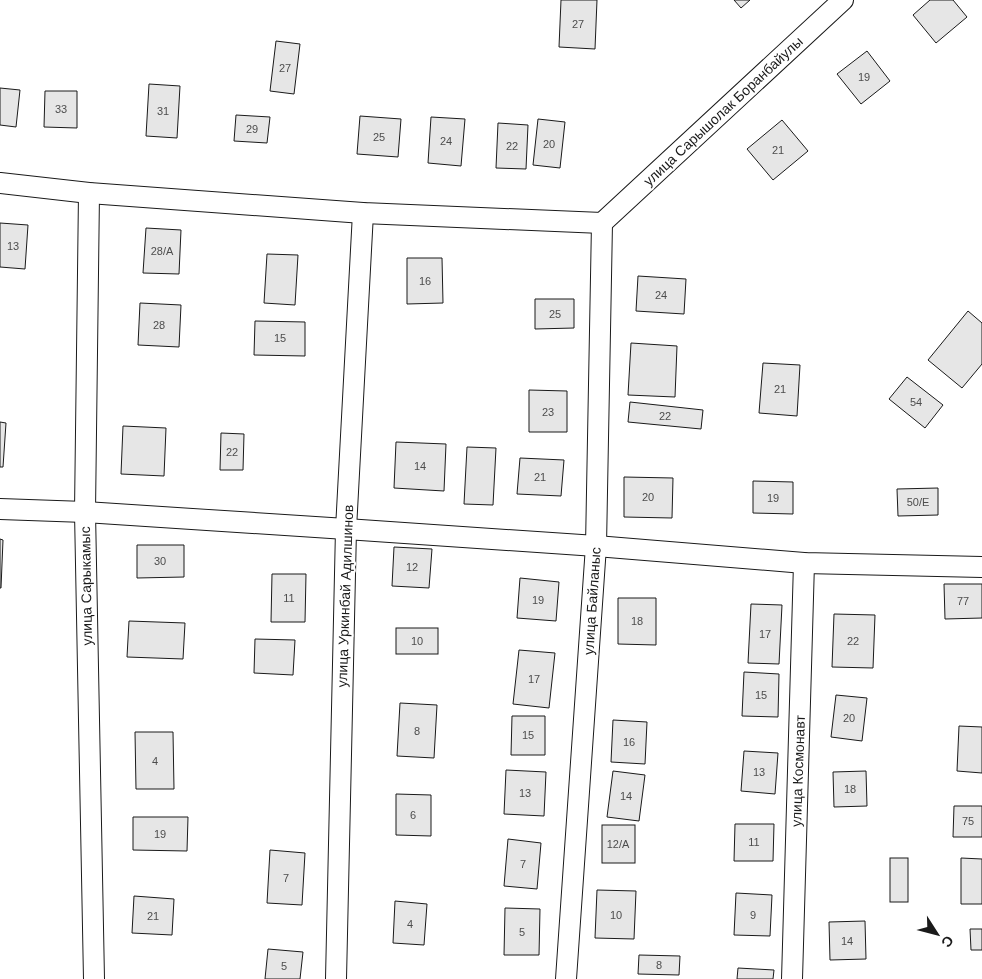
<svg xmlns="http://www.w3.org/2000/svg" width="982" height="979" font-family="Arial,sans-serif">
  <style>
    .building { fill: #e6e6e6; stroke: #1a1a1a }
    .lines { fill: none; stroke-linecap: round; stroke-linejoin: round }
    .street-casing { stroke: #1a1a1a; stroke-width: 22 }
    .street { stroke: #fff; stroke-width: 20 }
    .labels { text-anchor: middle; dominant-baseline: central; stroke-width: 4; stroke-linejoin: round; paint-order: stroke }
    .number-label { font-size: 11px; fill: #4d4d4d }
    .street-label { font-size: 14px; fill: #1a1a1a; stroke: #fff }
  </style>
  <rect width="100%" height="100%" fill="#fff"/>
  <!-- building -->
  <g class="building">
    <path d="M561,0H597L595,49L559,47Z"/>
    <path d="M734,0H750L741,8Z"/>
    <path d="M930,0H953L967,17L936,43L913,15Z"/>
    <path d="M276,41L300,44L294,94L270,91Z"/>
    <path d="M867,51L890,81L861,104L837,74Z"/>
    <path d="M149,84L180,86L177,138L146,136Z"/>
    <path d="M0,88L20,90L16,127L0,125Z"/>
    <path d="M45,91H77V128L44,127Z"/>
    <path d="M236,115L270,117L267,143L234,141Z"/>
    <path d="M360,116L401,119L398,157L357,154Z"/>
    <path d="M431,117L465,119L461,166L428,163Z"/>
    <path d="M538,119L565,122L560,168L533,165Z"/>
    <path d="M782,120L808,151L773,180L747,149Z"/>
    <path d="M498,123L528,125L526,169L496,168Z"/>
    <path d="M0,223L28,225L25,269L0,267Z"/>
    <path d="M146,228L181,230L179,274L143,273Z"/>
    <path d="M267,254L298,255L295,305L264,303Z"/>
    <path d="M407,258H442L443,303L407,304Z"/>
    <path d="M638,276L686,279L684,314L636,311Z"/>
    <path d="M535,299H574V328L535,329Z"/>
    <path d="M140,303L181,305L179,347L138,345Z"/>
    <path d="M968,311L982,323V364L962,388L928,360Z"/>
    <path d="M255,321L305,322V356L254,355Z"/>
    <path d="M631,343L677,346L675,397L628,395Z"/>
    <path d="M763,363L800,365L797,416L759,413Z"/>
    <path d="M907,377L943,405L925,428L889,399Z"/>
    <path d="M529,390L567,391V432H529Z"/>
    <path d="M630,402L703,410L701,429L628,422Z"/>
    <path d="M0,422L6,423L3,467H0Z"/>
    <path d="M123,426L166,428L164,476L121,474Z"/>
    <path d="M221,433L244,434L243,470H220Z"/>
    <path d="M396,442L446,444L444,491L394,488Z"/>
    <path d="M467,447L496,448L493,505L464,504Z"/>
    <path d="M520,458L564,460L561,496L517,494Z"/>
    <path d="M624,477L673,478L672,518L624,517Z"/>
    <path d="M753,481L793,482V514L753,513Z"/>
    <path d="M938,488V515L898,516L897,489Z"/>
    <path d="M0,539L3,540L1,588H0Z"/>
    <path d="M137,545H184V577L137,578Z"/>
    <path d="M394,547L432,549L429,588L392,586Z"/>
    <path d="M272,574H306L305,622H271Z"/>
    <path d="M520,578L559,582L556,621L517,618Z"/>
    <path d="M944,584H982V618L945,619Z"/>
    <path d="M618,598H656V645L618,644Z"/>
    <path d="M751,604L782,605L779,664L748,663Z"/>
    <path d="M834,614L875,615L873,668L832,667Z"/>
    <path d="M129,621L185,623L183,659L127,657Z"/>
    <rect x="396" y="628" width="42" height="26"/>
    <path d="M255,639L295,640L293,675L254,673Z"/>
    <path d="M519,650L555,653L549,708L513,704Z"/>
    <path d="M744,672L779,674L778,717L742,716Z"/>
    <path d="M836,695L867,698L862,741L831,737Z"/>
    <path d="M400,703L437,705L434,758L397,756Z"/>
    <path d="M512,716H545V755H511Z"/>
    <path d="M613,720L647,722L645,764L611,762Z"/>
    <path d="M959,726L982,727V773L957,771Z"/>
    <path d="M135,732H173L174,789H136Z"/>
    <path d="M744,751L778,753L775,794L741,791Z"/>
    <path d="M506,770L546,772L544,816L504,814Z"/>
    <path d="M613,771L645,775L639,821L607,817Z"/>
    <path d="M866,771L867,806L834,807L833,772Z"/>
    <path d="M396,794L431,795V836L396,835Z"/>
    <path d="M954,806H982V837H953Z"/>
    <path d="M133,817H188L187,851L133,850Z"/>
    <path d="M735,824H774L773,861H734Z"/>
    <rect x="602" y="825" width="33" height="38"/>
    <path d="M508,839L541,843L537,889L504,886Z"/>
    <path d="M270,850L305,853L302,905L267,903Z"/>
    <rect x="890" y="858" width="18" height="44"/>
    <path d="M961,858L982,859V904H961Z"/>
    <path d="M597,890L636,891L634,939L595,938Z"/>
    <path d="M736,893L772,895L770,936L734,935Z"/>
    <path d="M134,896L174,899L172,935L132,933Z"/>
    <path d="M395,901L427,904L424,945L393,943Z"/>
    <path d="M505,908L540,909L539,955H504Z"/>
    <path d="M865,921L866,959L830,960L829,922Z"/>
    <path d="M970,929H982V950H971Z"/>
    <path d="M268,949L303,952L300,979H265Z"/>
    <path d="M639,955L680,956L679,975L638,974Z"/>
    <path d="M738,968L774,970L773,979H737Z"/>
  </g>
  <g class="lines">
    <!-- street casing -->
    <g class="street-casing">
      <g id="street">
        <path d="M0,183L89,193L363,213L602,223"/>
        <path d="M89,193L85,512L94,979"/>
        <path d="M602,223L843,0"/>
        <path d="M0,509L85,512L346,529L596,546L804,563L982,567"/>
        <path d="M336,979L346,529L363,213"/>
        <path d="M566,979L596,546L602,223"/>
        <path d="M792,979L804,563"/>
      </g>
    </g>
    <!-- street -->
    <use href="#street" class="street"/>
  </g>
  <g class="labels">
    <!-- number labels -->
    <g class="number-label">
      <text x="578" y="24">27</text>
      <text x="285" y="68">27</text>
      <text x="864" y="77">19</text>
      <text x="61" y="109">33</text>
      <text x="163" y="111">31</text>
      <text x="252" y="129">29</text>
      <text x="379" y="137">25</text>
      <text x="446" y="141">24</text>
      <text x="549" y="144">20</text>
      <text x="512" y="146">22</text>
      <text x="778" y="150">21</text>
      <text x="13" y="246">13</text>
      <text x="162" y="251">28/А</text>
      <text x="425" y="281">16</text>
      <text x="661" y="295">24</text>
      <text x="555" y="314">25</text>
      <text x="159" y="325">28</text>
      <text x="280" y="338">15</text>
      <text x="780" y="389">21</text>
      <text x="916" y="402">54</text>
      <text x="548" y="412">23</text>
      <text x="665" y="416">22</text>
      <text x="232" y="452">22</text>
      <text x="420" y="466">14</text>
      <text x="540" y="477">21</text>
      <text x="648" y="497">20</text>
      <text x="773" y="498">19</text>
      <text x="918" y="502">50/Е</text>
      <text x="160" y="561">30</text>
      <text x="412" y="567">12</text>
      <text x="289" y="598">11</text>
      <text x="538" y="600">19</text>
      <text x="963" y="601">77</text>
      <text x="637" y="621">18</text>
      <text x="765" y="634">17</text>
      <text x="417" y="641">10</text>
      <text x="853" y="641">22</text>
      <text x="534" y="679">17</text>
      <text x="761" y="695">15</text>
      <text x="849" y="718">20</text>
      <text x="417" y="731">8</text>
      <text x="528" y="735">15</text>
      <text x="629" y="742">16</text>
      <text x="155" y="761">4</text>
      <text x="759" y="772">13</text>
      <text x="850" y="789">18</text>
      <text x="525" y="793">13</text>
      <text x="626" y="796">14</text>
      <text x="413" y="815">6</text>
      <text x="968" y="821">75</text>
      <text x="160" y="834">19</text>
      <text x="754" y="842">11</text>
      <text x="618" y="844">12/А</text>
      <text x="523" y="864">7</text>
      <text x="286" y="878">7</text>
      <text x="616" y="915">10</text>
      <text x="753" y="915">9</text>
      <text x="153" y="916">21</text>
      <text x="410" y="924">4</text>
      <text x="522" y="932">5</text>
      <text x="847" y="941">14</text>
      <text x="659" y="965">8</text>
      <text x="284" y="966">5</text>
    </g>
    <!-- street labels -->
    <g class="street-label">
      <text transform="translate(723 111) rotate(-43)">улица Сарышолак Боранбайулы</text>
      <text transform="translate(86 586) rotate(-91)">улица Сарыкамыс</text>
      <text transform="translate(345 596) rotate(-88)">улица Уркинбай Адилшинов</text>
      <text transform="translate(592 601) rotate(-86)">улица Байланыс</text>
      <text transform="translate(798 771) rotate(-88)">улица Космонавт</text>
    </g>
  </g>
  <!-- north arrow -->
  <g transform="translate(937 934) rotate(126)" stroke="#ffffff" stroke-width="4" paint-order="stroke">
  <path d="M0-4L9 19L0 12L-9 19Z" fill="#1a1a1a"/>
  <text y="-8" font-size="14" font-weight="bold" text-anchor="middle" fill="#1a1a1a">С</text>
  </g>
</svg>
